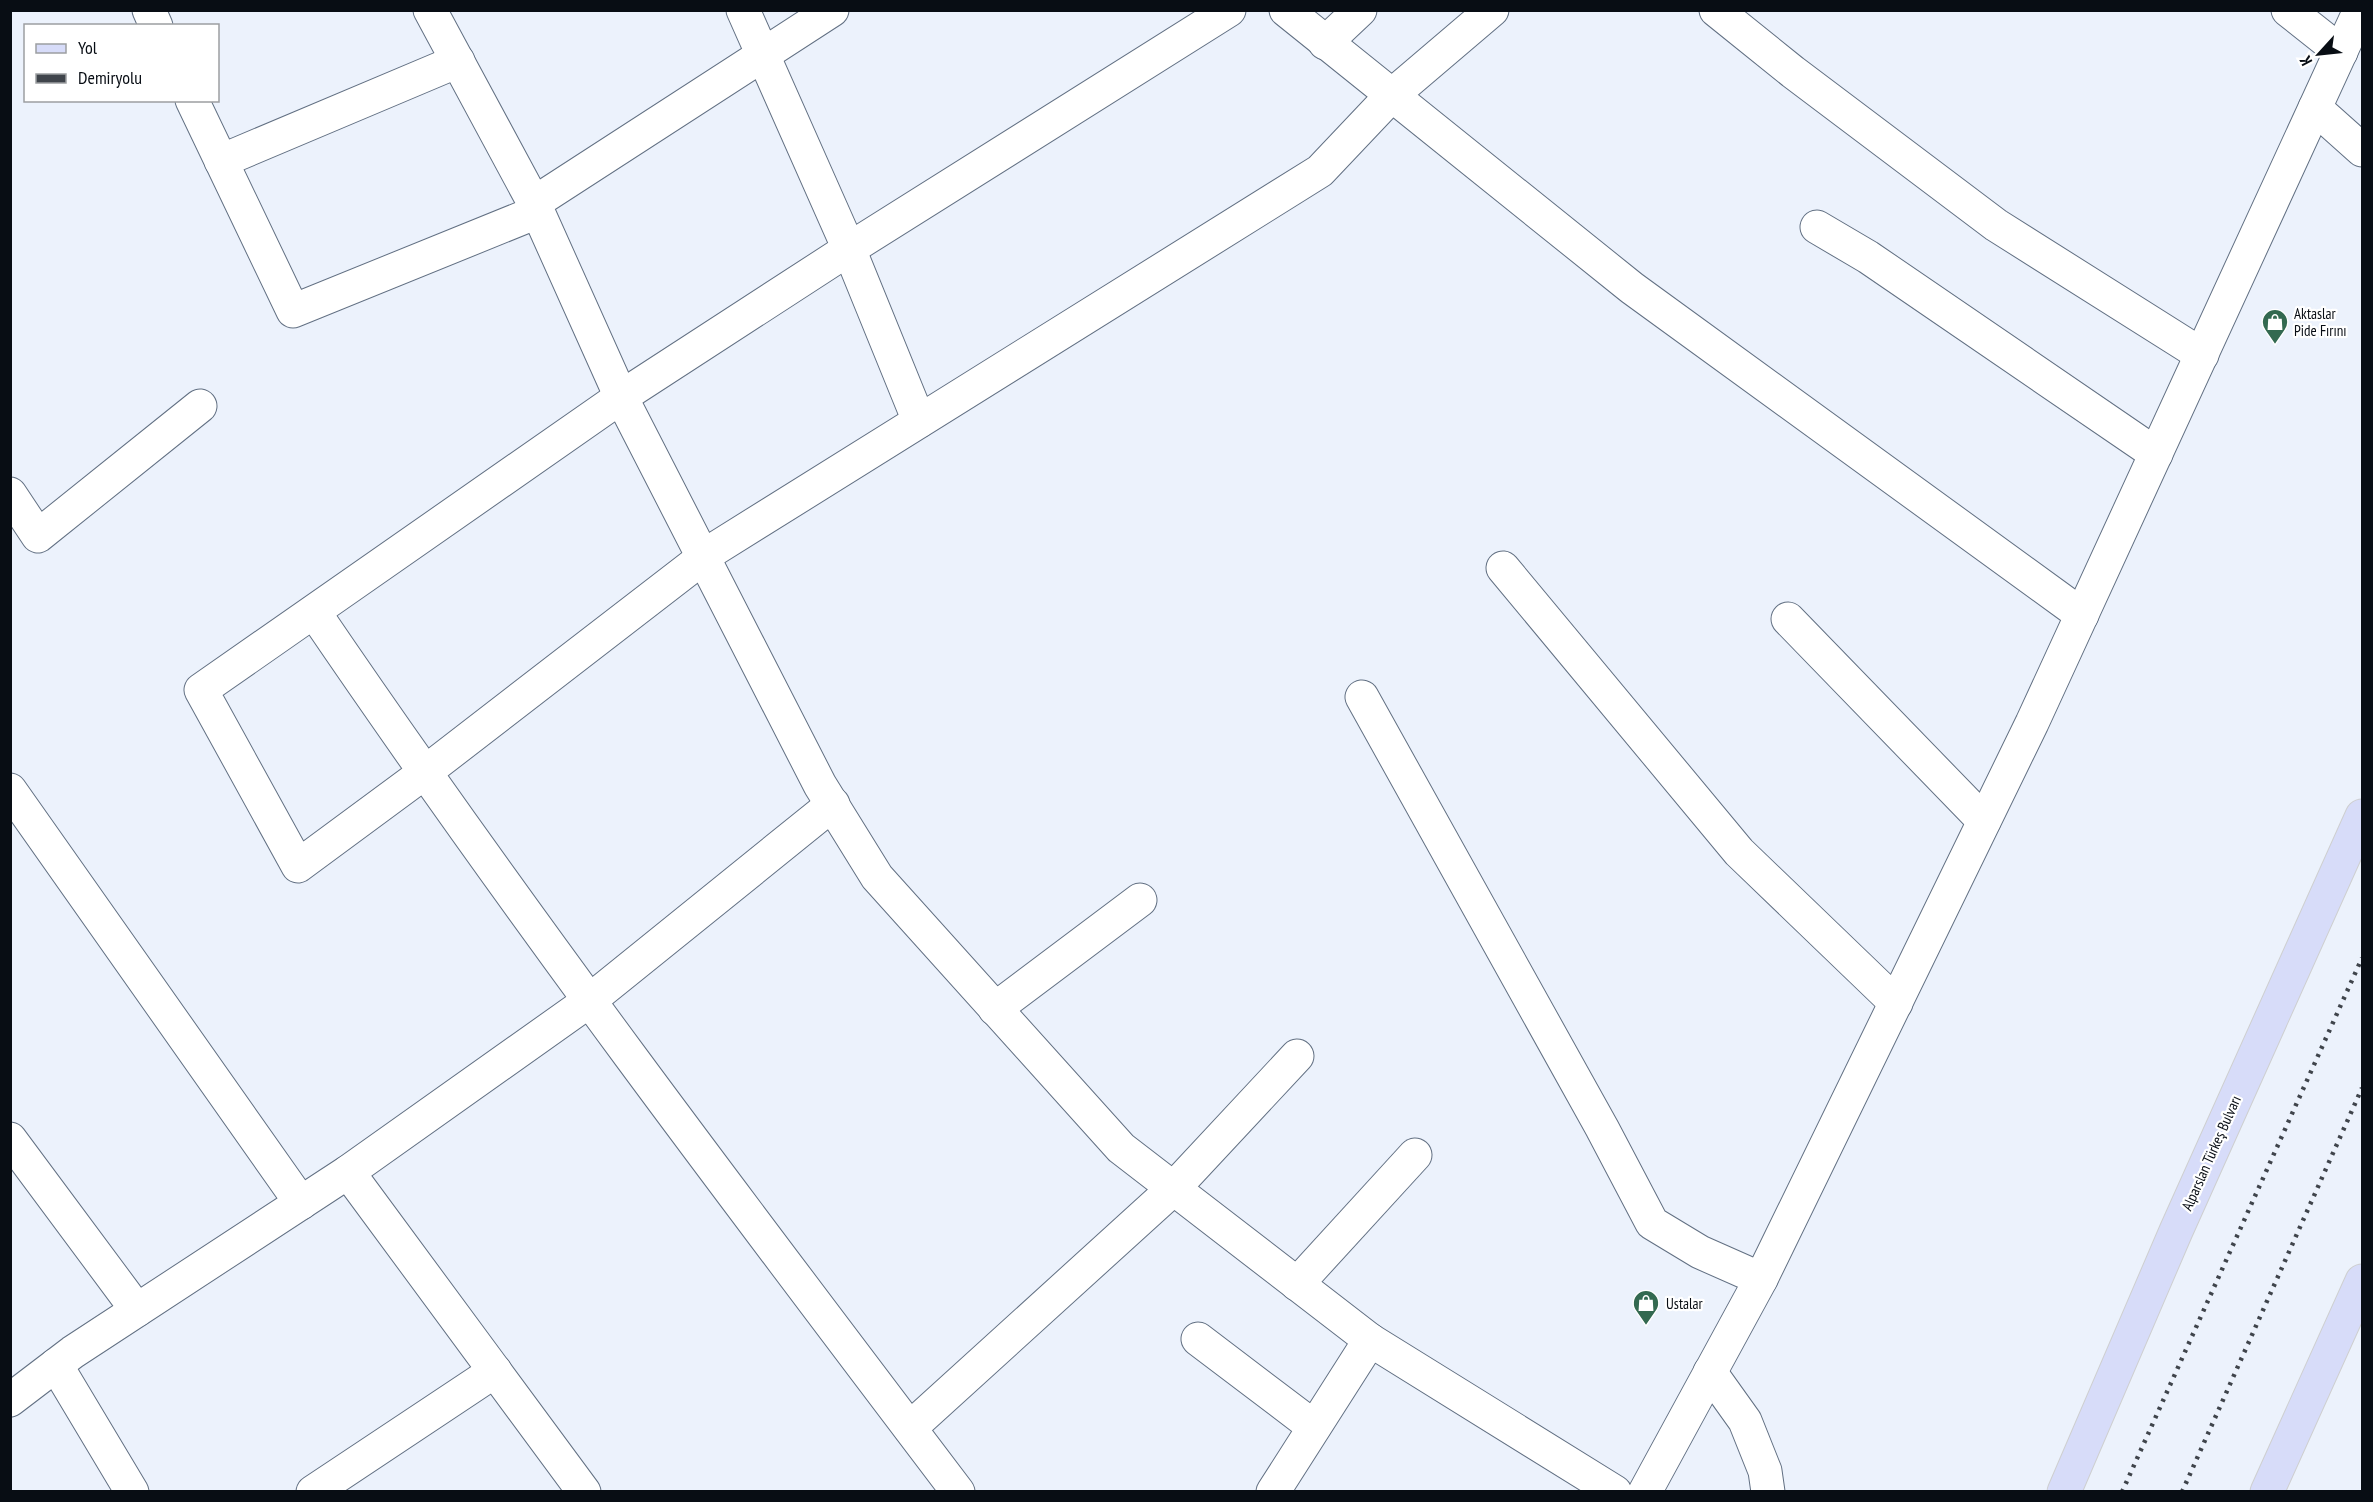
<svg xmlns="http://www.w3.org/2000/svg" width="2373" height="1502" font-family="'PT Sans Narrow',sans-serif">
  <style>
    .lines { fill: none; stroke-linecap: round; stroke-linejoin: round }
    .minor-casing { stroke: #627083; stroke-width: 35 }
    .major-casing { stroke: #cecfd0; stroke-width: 35 }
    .minor { stroke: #fff; stroke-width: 33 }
    .major { stroke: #d7dcf9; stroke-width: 33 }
    .rail { stroke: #3f444b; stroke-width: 4.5; stroke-dasharray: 3 6; stroke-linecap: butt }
    .labels { text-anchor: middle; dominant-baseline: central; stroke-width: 4.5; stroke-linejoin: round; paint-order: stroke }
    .poi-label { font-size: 15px; fill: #080d14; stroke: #fff; text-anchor: start }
    .street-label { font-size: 15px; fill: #080d14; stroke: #fff }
  </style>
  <rect width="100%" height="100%" fill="#ecf2fc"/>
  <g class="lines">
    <!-- minor casing -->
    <g class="minor-casing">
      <g id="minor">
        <path d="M149,10L156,26"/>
        <path d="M430,10L534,203L621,397L820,785L877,877L1121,1148L1370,1340L1615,1492"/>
        <path d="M743,10L849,249L919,421"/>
        <path d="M1229,10L849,249L621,397L201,690L298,866L424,773L713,550L1320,171L1391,96L1492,10"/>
        <path d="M1286,10L1632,288L2082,615"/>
        <path d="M1716,10L1793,72L1996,225L2202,355"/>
        <path d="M2288,10L2341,52"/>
        <path d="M1325,43L1360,10"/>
        <path d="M192,100L293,311L537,212"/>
        <path d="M2315,108L2362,150"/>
        <path d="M221,161L458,61"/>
        <path d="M534,203L832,10"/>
        <path d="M1817,227L1868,257L2156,454"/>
        <path d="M10,494L38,536L200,406"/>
        <path d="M1503,568L1739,852L1896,1003"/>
        <path d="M314,612C518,912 738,1202 958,1492"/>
        <path d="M1788,619L1984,821"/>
        <path d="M1362,697L1602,1128L1652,1223L1700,1252L1761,1279"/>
        <path d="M10,790L301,1203"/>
        <path d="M995,1009L1140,900"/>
        <path d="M10,1139L137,1310"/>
        <path d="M348,1172L584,1492"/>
        <path d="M1297,1284L1415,1155"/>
        <path d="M1198,1339L1314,1427"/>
        <path d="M56,1365L132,1492"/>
        <path d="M1710,1372L1745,1421L1765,1471L1768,1492"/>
        <path d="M10,1400L73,1352L348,1172L589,1001L833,804"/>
        <path d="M910,1428L1173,1189L1297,1056"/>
        <path d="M313,1492L495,1371"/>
        <path d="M1273,1492L1370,1340"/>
        <path d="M1645,1492L1761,1279L2032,723L2360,10"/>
      </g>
    </g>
    <!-- major casing -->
    <g class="major-casing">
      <g id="major">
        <path d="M2064,1492L2176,1231L2362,816"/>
        <path d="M2267,1492L2362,1281"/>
      </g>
    </g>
    <!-- minor -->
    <use href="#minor" class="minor"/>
    <!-- major -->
    <use href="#major" class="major"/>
    <!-- rail -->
    <g class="rail">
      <path d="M2122,1492L2362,958"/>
      <path d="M2182,1492L2362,1088"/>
    </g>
  </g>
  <!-- icons -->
  <defs>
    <g id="shop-pin" transform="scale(1.35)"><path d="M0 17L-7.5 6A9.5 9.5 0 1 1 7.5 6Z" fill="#336950" stroke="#fff"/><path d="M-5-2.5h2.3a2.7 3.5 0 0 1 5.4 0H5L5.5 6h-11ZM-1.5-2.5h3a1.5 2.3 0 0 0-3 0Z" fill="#fff"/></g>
  </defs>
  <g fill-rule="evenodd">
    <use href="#shop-pin" x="2275" y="322"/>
    <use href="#shop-pin" x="1646" y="1303"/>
  </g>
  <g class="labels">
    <!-- poi labels -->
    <g class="poi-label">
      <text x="2294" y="313">Aktaslar<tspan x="2294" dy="17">Pide Fırını</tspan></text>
      <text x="1666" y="1303">Ustalar</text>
    </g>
    <!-- street labels -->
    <g class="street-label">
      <text transform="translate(2211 1153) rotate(-66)">Alparslan Türkeş Bulvarı</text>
    </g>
  </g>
  <!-- border -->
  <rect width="2373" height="1502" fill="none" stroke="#080d14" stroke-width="24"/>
  <!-- legend -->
  <rect x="24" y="24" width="195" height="78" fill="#ffffff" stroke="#9c9ea1" stroke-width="1.5"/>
  <rect x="36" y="44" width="30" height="9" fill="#d7dcf9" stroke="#9c9ea1" stroke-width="1.5"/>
  <text x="78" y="54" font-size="18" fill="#080d14">Yol</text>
  <rect x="36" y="74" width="30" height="9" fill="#3f444b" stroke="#9c9ea1" stroke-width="1.5"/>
  <text x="78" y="84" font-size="18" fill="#080d14">Demiryolu</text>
  <!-- north arrow -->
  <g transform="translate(2319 54) rotate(243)" stroke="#ffffff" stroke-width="4.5" paint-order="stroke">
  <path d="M0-4.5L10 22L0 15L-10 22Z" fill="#080d14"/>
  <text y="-9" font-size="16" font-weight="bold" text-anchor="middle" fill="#080d14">K</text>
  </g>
</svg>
